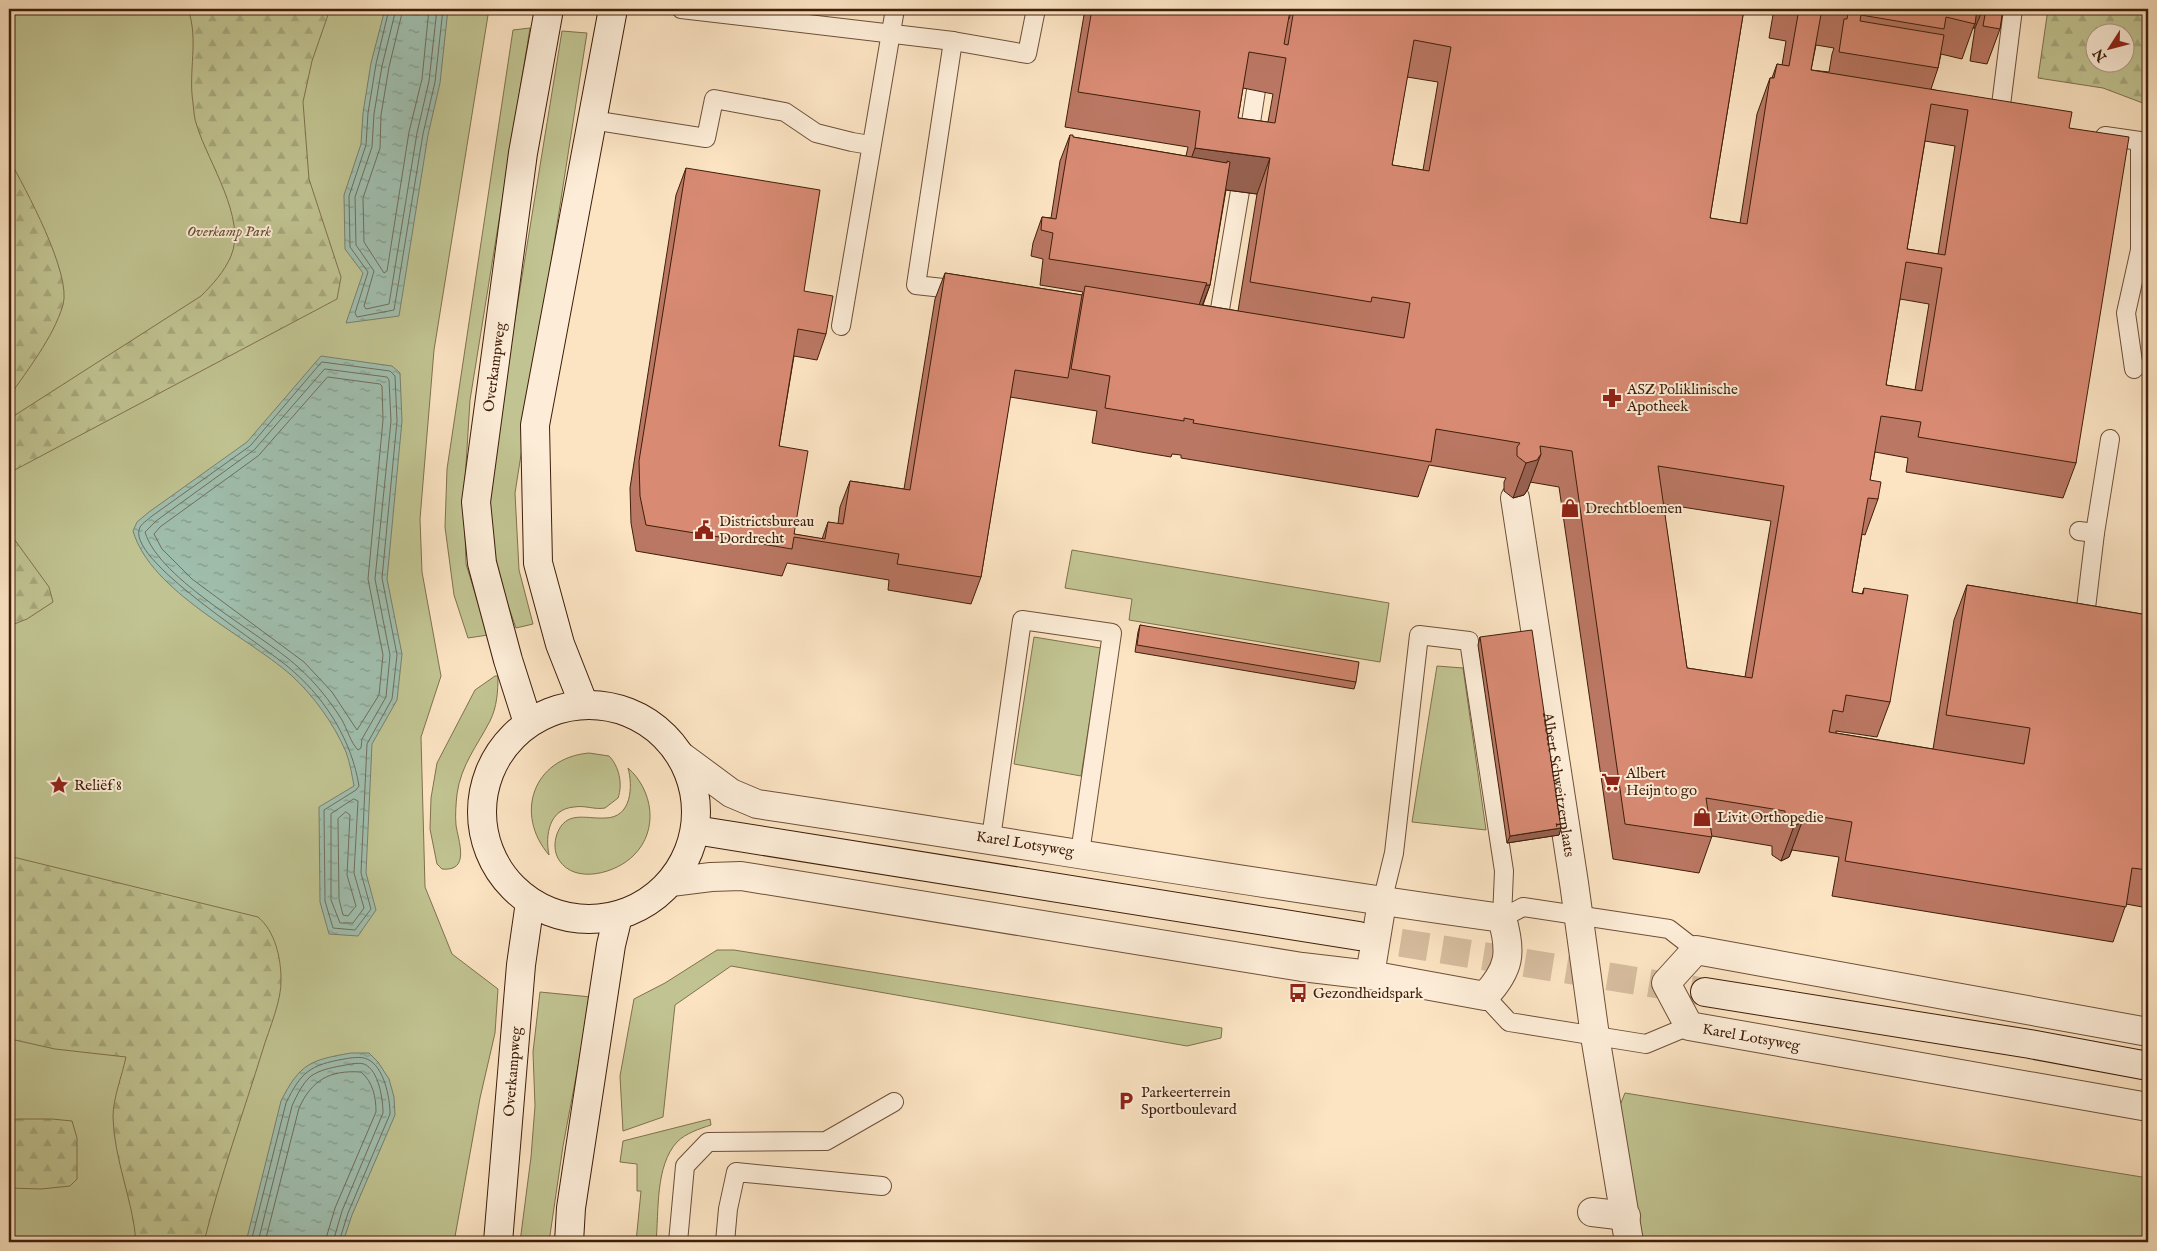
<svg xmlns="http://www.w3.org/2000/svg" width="2157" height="1251" font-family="'IM FELL English',serif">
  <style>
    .green { fill: #c1c492; stroke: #80714e }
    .forest { fill: url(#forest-firs); stroke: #80714e; fill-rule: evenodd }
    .water { fill: url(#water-ripples); stroke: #797f6d }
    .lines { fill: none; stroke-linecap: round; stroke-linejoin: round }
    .shore { stroke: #706e5c; stroke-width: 1 }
    .secondary-tunnel { stroke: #d6bc9e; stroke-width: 28; stroke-dasharray: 28 14; stroke-linecap: butt }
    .lane-casing { stroke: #6e5038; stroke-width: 20 }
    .street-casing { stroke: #6e5038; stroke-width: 30 }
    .secondary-casing { stroke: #3f1e0a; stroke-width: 30 }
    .lane { stroke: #fdedd8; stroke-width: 18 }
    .street { stroke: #fdedd8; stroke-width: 28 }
    .secondary { stroke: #fdedd8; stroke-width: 28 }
    .wall { fill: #ba7763; stroke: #3f1e0a; fill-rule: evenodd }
    .shaded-wall { fill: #976150; stroke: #3f1e0a }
    .building { fill: #d88a73; stroke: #3f1e0a; fill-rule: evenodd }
    .labels { text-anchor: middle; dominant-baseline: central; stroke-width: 4; stroke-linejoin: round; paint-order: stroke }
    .park-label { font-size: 15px; font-style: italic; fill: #665033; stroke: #fdedd8 }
    .street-label { font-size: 15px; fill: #3f1e0a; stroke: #fdedd8 }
    .poi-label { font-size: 15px; fill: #3f1e0a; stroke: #fdedd8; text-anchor: start }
  </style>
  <defs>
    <pattern id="forest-firs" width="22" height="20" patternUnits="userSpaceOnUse" patternTransform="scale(1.25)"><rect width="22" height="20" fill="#c1c492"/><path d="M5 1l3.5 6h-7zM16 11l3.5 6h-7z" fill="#a7a87d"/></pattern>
    <pattern id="water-ripples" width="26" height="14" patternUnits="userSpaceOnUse" patternTransform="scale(1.25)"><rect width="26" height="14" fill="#a0bfaf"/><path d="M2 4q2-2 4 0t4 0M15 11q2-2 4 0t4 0" fill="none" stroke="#849b8d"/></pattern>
  </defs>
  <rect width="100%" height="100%" fill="#fce4c3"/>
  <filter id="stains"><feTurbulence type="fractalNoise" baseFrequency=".004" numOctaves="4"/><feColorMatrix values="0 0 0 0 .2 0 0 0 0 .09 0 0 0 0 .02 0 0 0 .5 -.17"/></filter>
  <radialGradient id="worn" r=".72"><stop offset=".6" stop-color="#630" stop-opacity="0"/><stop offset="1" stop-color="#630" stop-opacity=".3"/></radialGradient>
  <!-- green -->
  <g class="green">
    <path d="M9,9H489L434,350L420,519L422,572L441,676L421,737L425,887L452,954L498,989L495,1033L480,1098L454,1242H9Z"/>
    <path d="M530,28L470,400L464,497L466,564L488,635L468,638L454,595L445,527L447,469L513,30Z"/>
    <path d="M562,31L587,33L515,493L519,570L533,624L516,628L492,559L488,485Z"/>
    <path d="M1072,550L1389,603L1380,662L1129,620L1132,599L1065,588Z"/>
    <path d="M1034,637L1101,648L1081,776L1014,764Z"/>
    <path d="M1437,666L1463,668L1486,830L1412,822Z"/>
    <path d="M495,676H498C498,691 497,707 490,721C477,746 461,765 457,794C456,804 455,815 456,825C458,840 471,872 442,869L437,864L430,829L431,798L437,763L475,690Z"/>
    <path d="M589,753L609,756C619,766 623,784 618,798L605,808C595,810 585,805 574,807C549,809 545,835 549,855C514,814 533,758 589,753Z"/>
    <path d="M628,768C653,790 659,830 634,855C617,873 575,885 559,860C554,852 554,843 557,834C566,810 585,819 605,818C632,818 633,786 628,768Z"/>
    <path d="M717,950H734L1222,1028L1221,1038L1187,1046L731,966L675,1005L663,1117L623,1131L620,1076L634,999L665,983Z"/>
    <path d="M540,992L591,997L563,1146L549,1242H520L531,1157L535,1106L533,1052Z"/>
    <path d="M1625,1093L2148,1178V1242H1639L1618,1110Z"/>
    <path d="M710,1119L711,1125C699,1129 686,1133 677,1142C655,1166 659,1211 656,1242H636L641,1191H637V1164L620,1162L623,1141Z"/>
  </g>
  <!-- forest -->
  <g class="forest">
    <path d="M188,9H330L312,61L303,102L309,179L341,277L337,299L9,473V419L201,296C213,284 224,272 231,256C247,219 208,162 197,126C194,119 194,111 193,103C188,71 199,40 188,9Z"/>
    <path d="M2048,9H2148V105L2103,88L2038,78ZM2124,32V62H2094V32Z"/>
    <path d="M9,159C25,188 72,274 63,305C53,338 28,369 9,397Z"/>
    <path d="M9,532L49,587L53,602L27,619L9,626Z"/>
    <path d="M9,856L258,917C275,931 281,958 281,979C282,1000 269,1029 263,1049C243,1114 220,1177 204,1242H136C133,1200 114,1160 113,1117C113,1098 122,1076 126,1057L55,1049L15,1040L9,1053Z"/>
    <path d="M17,1119H52L72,1121L77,1138V1179L70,1186L41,1189L9,1188V1124Z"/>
  </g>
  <!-- water -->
  <g class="water">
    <path d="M385,9H448L440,83L428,135L399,316L346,323L363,273L345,249L344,195L361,144L363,113L371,63Z"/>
    <path d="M321,356L392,366L400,373L402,421L387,579L402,654L397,700L372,744L366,873L376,910L358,936L329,934L320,902L319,807L354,786C352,775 350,763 346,752C334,724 314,696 291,675C244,634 151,592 133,531L137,522L149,512L247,442Z"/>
    <path d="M351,1053H369L378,1062L389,1079L394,1097L395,1115L352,1215L343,1242H246L281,1101C300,1063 311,1060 351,1053Z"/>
  </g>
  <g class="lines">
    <!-- shore -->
    <g class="shore">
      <path d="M389,9L376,64L368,113L366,145L349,196L350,247L368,272L355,313L357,317L394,310L423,134L435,82L443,9"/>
      <path d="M396,9L382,66L374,114L372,147L355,197L356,245L374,271L364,306L366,309L389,304L417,133L429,81L437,9"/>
      <path d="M403,9L389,67L381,115L380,148L363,198L364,242L384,273L387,271L409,132L422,79L429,9"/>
      <path d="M322,362L390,371L395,376L397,421L382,578L397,655L392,699L367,744L361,873L371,909L355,930L333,928L325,901L324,810L356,790L359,786C352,742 327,701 294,672C269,648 131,564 139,530C140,524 148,520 152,516L250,446Z"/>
      <path d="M325,369L387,377L389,380L391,421L375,579L390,655L386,697L362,739L361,748L358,750C351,743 347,729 342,720C330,701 315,682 298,667C261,633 159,580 145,532L156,521L254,450Z"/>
      <path d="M328,377L380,384L382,386L383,420L368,579L383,655L379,695L357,730L332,692L304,662L192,579L162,549L154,534L160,527L258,456Z"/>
      <path d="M354,799L358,801L354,873L364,908L353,923H340L331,900V814Z"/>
      <path d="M346,812L350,815L347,875L356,906L348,916L343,915L339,899L338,819Z"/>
      <path d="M251,1242L286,1103C301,1072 310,1065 344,1059C350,1058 361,1056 367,1059C384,1066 390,1098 390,1114L348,1213L339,1242"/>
      <path d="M258,1242L292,1106C297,1095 302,1084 311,1076C320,1070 330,1068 340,1066C347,1065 357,1062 364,1064C379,1070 383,1100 383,1113L342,1211L333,1242"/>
      <path d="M265,1242L299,1108C312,1080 329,1070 361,1072C373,1082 376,1097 376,1112L335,1208L325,1242"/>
    </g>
    <!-- secondary-tunnel -->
    <path class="secondary-tunnel" d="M1359,936L1705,992"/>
    <!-- lane casing -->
    <g class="lane-casing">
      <g id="lane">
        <path d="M681,9L953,41L1027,54L1036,9"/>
        <path d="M953,41L916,285L961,290"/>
        <path d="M592,120L706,138L714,99L785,112L816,133L852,142L870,145"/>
        <path d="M2003,122L1999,121L2013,9"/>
        <path d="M2105,136L2140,141V250L2126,313L2134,369"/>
        <path d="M1248,142L1256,90"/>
        <path d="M1208,320L1218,321L1240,191"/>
        <path d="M841,326L895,9"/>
        <path d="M2079,531L2095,533"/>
        <path d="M2086,608L2095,533L2110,439"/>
        <path d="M991,838L1022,620L1112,633L1080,853"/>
        <path d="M1382,902L1394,853L1419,635L1469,641L1504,871L1502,918"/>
        <path d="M1502,918L1523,907L1669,929L1696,950"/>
        <path d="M1485,996L1509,1022L1646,1044L1689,1026"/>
        <path d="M678,1242L685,1166L708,1142L826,1141L894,1102"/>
        <path d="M725,1242L728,1209L736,1172L882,1186"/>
      </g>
    </g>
    <!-- street casing -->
    <g class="street-casing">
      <g id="street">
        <path id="s1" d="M1515,498L1574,883L1595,1036L1629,1242"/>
        <path d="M671,882L711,877L741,876L1302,967L1370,975L1485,996C1510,969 1512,953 1502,918C1253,884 1006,841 757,804L731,793L681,756"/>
        <path d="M1370,975L1382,902"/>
        <path id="s2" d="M2148,1032L1696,950L1666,983L1689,1026L2148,1107"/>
        <path d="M1592,1212L1626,1216"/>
      </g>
    </g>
    <!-- secondary casing -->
    <g class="secondary-casing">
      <g id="secondary">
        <circle cx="589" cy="812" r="107"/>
        <path d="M584,705L560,644L538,563L535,425L613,9"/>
        <path id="s3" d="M528,723L508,660L482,563L476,502L523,153L549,9"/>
        <path d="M695,830L1359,936"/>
        <path d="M1705,992L2030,1044L2148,1066"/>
        <path id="s4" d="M498,1242L521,965L530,902"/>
        <path d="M569,1242L571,1208L611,945L618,916"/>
      </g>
    </g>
    <!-- lane -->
    <use href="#lane" class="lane"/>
    <!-- street -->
    <use href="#street" class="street"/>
    <!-- secondary -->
    <use href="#secondary" class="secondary"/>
  </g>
  <!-- wall -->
  <g class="wall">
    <path d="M1085,9H1276L1289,19L1292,9H1744L1710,218L1740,223L1757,114L1770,78H1772L1777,64L1782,65L1786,41L1769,38L1774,9H2003L2000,29L1987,64L1970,61L1975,28H1973L1962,59L1941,54L1938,68L1931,89L2069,128L2076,463L2063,498L1906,472L1908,458L1875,452L1870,480L1878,499L1865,535L1862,534L1852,592L1862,594L1864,588L1890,702L1877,737L1836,731V733L1933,749L1954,620L1967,585L2148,615V908L2126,904L2113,942L1832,896L1839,857L1792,850L1789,857L1781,861L1772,855V846L1712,836L1699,873L1613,859L1559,487L1530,482L1528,489L1524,495L1513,498L1504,491V482L1506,478L1429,465L1418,497L1181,458V455L1172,454L1171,457L1141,452L1092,443L1097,411L1010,397L981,577L971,604L888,590L889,580L787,563L782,576L636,551L631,523L630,488L676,195L686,168L804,291L826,334L817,360L794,356L779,446L794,534L822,539L828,522L838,524L840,507L850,481L904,489L935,299L945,273L1082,295L1083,292L1040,285L1043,259L1031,256L1033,243L1042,217L1051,218L1060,161L1070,135L1073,137L1186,156L1188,147L1065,127ZM1816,45L1834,48L1832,54L1829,72L1811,70ZM1407,77L1438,82L1423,170L1392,165ZM1243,88L1273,94L1268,122L1238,118ZM1925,141L1955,146L1938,254L1907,249ZM1226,190L1257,194L1238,311L1203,305L1210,285ZM1900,299L1929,304L1915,390L1886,385ZM1663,504L1771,521L1745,677L1687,668Z"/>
    <path d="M1140,625L1356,682L1354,689L1135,652L1138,632Z"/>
    <path d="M1480,637L1561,828L1559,835L1507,843L1478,645Z"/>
  </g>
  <!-- shaded-wall -->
  <g class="shaded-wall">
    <path d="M1974,9H1983L1975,28H1973L1975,24Z"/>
    <path d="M1195,148L1270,158L1257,194L1182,184Z"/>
    <path d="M1206,285H1210L1200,311H1197Z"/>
    <path d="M1541,454L1528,489L1524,495L1513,498L1526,463Z"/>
    <path d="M1802,822L1789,857L1781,861L1794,826Z"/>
    <path d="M1561,828L1559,835L1507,843L1510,836Z"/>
  </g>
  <!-- building -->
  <g class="building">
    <path d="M1092,9H1276L1290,11L1284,44L1288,45L1294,9H1744L1710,218L1747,224L1770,78H1774L1777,64L1789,66L1799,9H1977L1975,24L1946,17L1944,29L1861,15L1860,21L1944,35L1938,68L1839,52L1844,19H1847L1848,13L1822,9L1811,70L2072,112L2069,128L2129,137L2076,463L1918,437L1921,422L1881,416L1870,480L1881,482L1878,499L1868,498L1852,592L1863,594L1864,588L1908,595L1890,702L1846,695L1843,712L1833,710L1829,732L2024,764L2030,728L1946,715L1967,585L2148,615V870L2132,868L2126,907L1845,861L1852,822L1804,814L1802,822L1794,826L1785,819V811L1706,798L1712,837L1625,824L1572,451L1540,446L1541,454L1537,460L1526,463L1517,456V447L1520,443L1436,429L1431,462L1193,423L1194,420L1184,418V421L1105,408L1110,376L1071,369L1085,286L1404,338L1410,303L1372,297L1371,302L1250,282L1270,158L1195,148L1200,111L1078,92ZM1414,40L1451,47L1429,171L1392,165ZM1249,52L1286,58L1275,123L1238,118ZM1931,104L1968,110L1945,255L1907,249ZM1906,262L1942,268L1922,391L1886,385ZM1658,466L1784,486L1752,678L1687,668Z"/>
    <path d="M1986,9H2003L2000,29L1983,26Z"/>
    <path d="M1070,135H1073V137L1227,163V161L1230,162L1210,285H1206L1207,283L1049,259L1053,233L1041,230L1042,217L1056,219Z"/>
    <path d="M686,168L820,190L804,291L833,296L826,334L798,329L779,446L808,451L794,534L825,539L828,522L843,524L850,481L910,490L945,273L1082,295L1068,378L1015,370L981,577L897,564L899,554L794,537L792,549L646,525L640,496L639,461Z"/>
    <path d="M1140,625L1359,662L1356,682L1137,645Z"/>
    <path d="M1532,630L1561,828L1510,836L1480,637Z"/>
  </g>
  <!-- icons -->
  <defs>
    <g id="pharmacy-bare" transform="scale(1.5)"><path d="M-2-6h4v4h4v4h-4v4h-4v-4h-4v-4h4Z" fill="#8f2418" stroke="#fdedd8" stroke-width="2.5" paint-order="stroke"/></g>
    <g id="shop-bare" transform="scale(1.5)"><path d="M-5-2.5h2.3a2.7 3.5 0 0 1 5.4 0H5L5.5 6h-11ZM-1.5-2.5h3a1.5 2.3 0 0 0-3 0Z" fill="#8f2418" stroke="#fdedd8" stroke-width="2.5" paint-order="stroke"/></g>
    <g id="civic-bare" transform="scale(1.5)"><path d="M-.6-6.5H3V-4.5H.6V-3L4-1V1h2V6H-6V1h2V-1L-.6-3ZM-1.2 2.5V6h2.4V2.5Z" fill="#8f2418" stroke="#fdedd8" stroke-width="2.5" paint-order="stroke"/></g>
    <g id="supermarket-bare" transform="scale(1.5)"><path d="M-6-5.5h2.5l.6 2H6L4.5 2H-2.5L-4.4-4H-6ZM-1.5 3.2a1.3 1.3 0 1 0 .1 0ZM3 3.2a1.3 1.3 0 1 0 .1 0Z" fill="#8f2418" stroke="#fdedd8" stroke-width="2.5" paint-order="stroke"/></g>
    <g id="sight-bare" transform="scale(1.5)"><path d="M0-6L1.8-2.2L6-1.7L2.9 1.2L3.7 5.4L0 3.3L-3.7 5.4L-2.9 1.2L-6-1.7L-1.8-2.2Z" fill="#8f2418" stroke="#fdedd8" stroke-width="2.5" paint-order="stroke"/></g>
    <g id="bus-bare" transform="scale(1.5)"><path d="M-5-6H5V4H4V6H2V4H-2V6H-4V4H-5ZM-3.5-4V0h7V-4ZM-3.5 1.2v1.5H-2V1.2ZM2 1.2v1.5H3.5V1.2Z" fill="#8f2418" stroke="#fdedd8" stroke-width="2.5" paint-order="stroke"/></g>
    <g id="parking-bare" transform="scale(1.5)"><path d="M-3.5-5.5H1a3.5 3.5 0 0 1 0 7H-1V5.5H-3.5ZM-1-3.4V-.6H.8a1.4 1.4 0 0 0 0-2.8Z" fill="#8f2418" stroke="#fdedd8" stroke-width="2.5" paint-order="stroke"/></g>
  </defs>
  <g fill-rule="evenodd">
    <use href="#pharmacy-bare" x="1612" y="398"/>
    <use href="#shop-bare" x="1570" y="508"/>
    <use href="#civic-bare" x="704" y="530"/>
    <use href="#supermarket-bare" x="1611" y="782"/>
    <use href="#sight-bare" x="59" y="785"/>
    <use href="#shop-bare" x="1702" y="817"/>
    <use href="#bus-bare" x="1298" y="993"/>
    <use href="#parking-bare" x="1126" y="1101"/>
  </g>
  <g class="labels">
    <!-- park labels -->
    <g class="park-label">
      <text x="229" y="231">Overkamp Park</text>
    </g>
    <!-- street labels -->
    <g class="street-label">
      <text stroke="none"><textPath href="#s3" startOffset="364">Overkampweg</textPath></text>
      <text stroke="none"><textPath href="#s1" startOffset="290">Albert Schweitzerplaats</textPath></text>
      <text transform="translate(1025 844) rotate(9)">Karel Lotsyweg</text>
      <text stroke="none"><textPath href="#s2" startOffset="616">Karel Lotsyweg</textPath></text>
      <text stroke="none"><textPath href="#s4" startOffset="171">Overkampweg</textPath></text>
    </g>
    <!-- poi labels -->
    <g class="poi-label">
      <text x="1627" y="389">ASZ Poliklinische<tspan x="1627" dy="17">Apotheek</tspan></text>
      <text x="1585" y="508">Drechtbloemen</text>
      <text x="719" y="521">Districtsbureau<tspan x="719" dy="17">Dordrecht</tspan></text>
      <text x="1626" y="773">Albert<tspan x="1626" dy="17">Heijn to go</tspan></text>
      <text x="74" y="785">Reliëf 8</text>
      <text x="1717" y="817">Livit Orthopedie</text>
      <text x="1313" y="993">Gezondheidspark</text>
      <text x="1141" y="1092">Parkeerterrein<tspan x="1141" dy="17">Sportboulevard</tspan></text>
    </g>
  </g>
  <!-- margin -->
  <rect width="2157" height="1251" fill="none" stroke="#fce4c3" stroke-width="30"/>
  <rect x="10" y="10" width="2137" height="1231" fill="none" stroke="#3f1e0a" stroke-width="2.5"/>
  <rect x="15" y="15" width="2127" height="1221" fill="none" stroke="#3f1e0a"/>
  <!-- north arrow -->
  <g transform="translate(2110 48) rotate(234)"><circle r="24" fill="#fdedd8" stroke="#b19a86"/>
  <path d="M0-4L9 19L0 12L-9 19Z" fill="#8f2418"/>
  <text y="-8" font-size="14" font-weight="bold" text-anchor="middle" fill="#3f1e0a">N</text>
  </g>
  <rect width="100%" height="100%" filter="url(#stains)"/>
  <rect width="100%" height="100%" fill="url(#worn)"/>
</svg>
